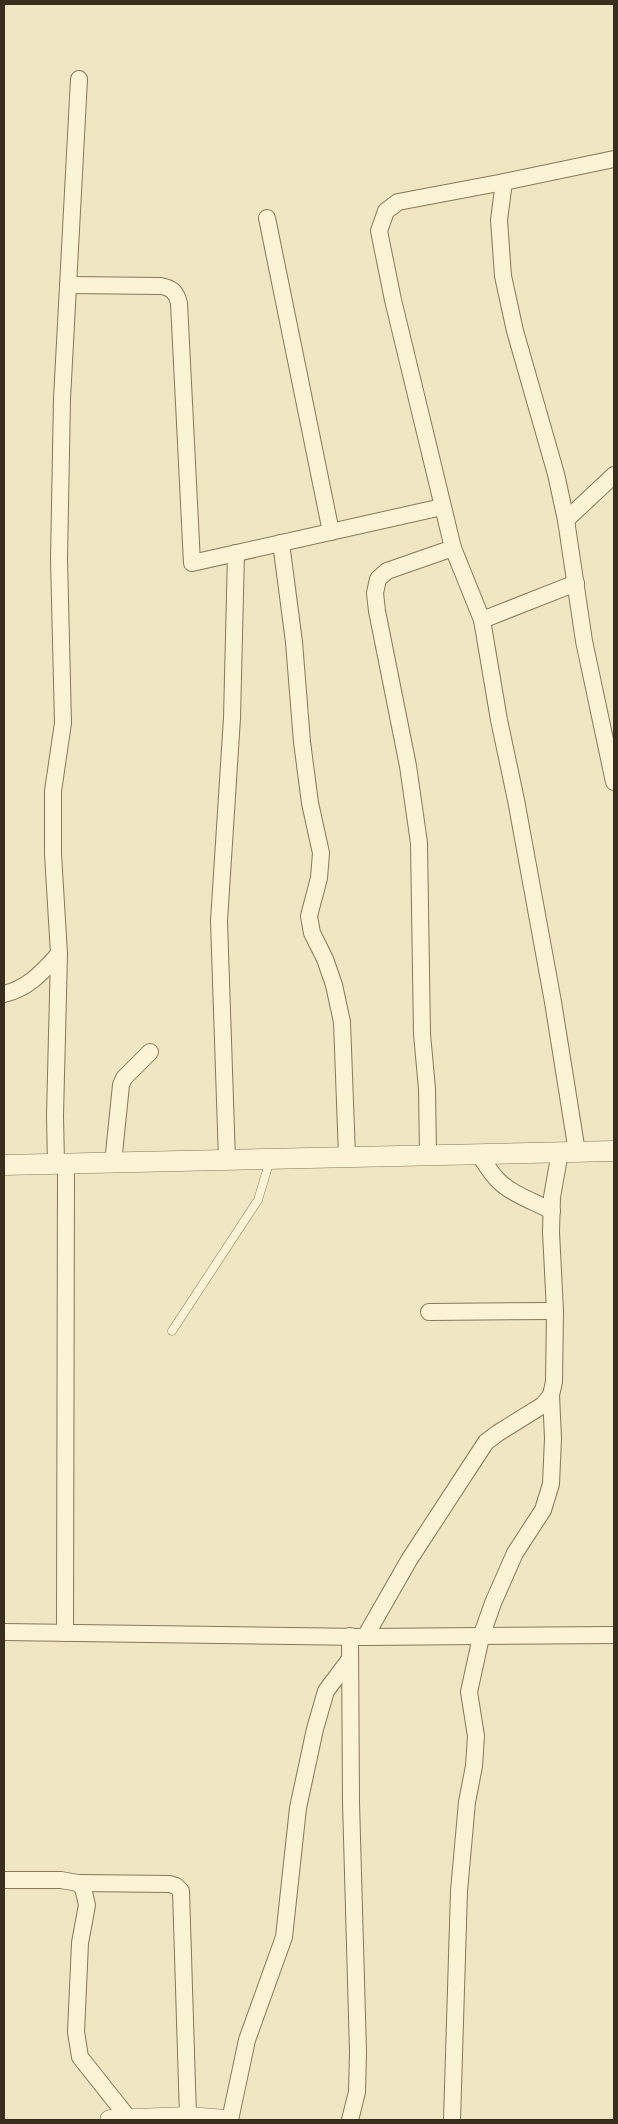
<svg xmlns="http://www.w3.org/2000/svg" width="618" height="2124" font-family="'Roboto Serif',serif">
  <style>
    .lines { fill: none; stroke-linecap: round; stroke-linejoin: round }
    .service-casing { stroke: #8a7758; stroke-width: 9 }
    .minor-casing { stroke: #8a7758; stroke-width: 18 }
    .tertiary-casing { stroke: #8a7758; stroke-width: 21 }
    .service { stroke: #faf3d5; stroke-width: 8 }
    .minor { stroke: #faf3d5; stroke-width: 16 }
    .tertiary { stroke: #faf3d5; stroke-width: 20 }
  </style>
  <rect width="100%" height="100%" fill="#f0e6c1"/>
  <g class="lines">
    <!-- service casing -->
    <g class="service-casing">
      <path id="service" d="M172,1331L258,1200L270,1160"/>
    </g>
    <!-- minor casing -->
    <g class="minor-casing">
      <g id="minor">
        <path d="M614,159L504,182L499,220L503,276L515,331L556,474L566,520L584,641L614,782"/>
        <path d="M504,182L398,202L386,211L379,231L393,300L453,548L482,620L499,720L516,800L553,1002L577,1152"/>
        <path d="M267,218L331,532"/>
        <path d="M68,285L161,286C172,288 176,292 179,303L192,563L442,507"/>
        <path d="M566,520L614,475"/>
        <path d="M281,543L294,642L302,742L310,803L321,853L319,878L309,916L312,933L325,959L334,985L342,1022L347,1156"/>
        <path d="M482,620L576,583"/>
        <path d="M4,994C29,988 42,972 59,954"/>
        <path d="M479,1154C484,1162 489,1170 495,1177C508,1193 533,1201 552,1211"/>
        <path d="M428,1155L427,1089L422,1034L419,843L408,766L377,611L375,593L378,579L387,571L453,548"/>
        <path d="M227,1160L219,921L232,718L236,553"/>
        <path d="M113,1163L121,1085L124,1078L150,1052"/>
        <path d="M56,1164L55,1116L59,954L53,854V791L63,723L59,559L62,399L79,79"/>
        <path d="M429,1312L555,1311"/>
        <path d="M4,1632L365,1637L614,1635"/>
        <path d="M65,1633L66,1164"/>
        <path d="M350,1636L351,1802L358,2052L357,2092L350,2120"/>
        <path d="M365,1637L409,1560L486,1442L498,1433L543,1405L551,1395L554,1382L555,1311L551,1232L552,1197L560,1152"/>
        <path d="M4,1880H61L78,1883L83,1888L87,1905L80,1943L76,2032L80,2057L130,2120"/>
        <path d="M78,1883L170,1884L176,1886L181,1891L188,2117"/>
        <path d="M230,2120L247,2040L284,1937L298,1808L315,1729L326,1691L350,1659"/>
        <path d="M452,2120L459,1891L467,1802L474,1766L476,1736L469,1692L481,1637L493,1603L515,1553L543,1510L551,1484L553,1438L551,1395"/>
      </g>
    </g>
    <!-- tertiary casing -->
    <g class="tertiary-casing">
      <g id="tertiary">
        <path d="M4,1165L614,1151"/>
        <path d="M110,2120L188,2117L225,2120"/>
      </g>
    </g>
    <!-- service -->
    <use href="#service" class="service"/>
    <!-- minor -->
    <use href="#minor" class="minor"/>
    <!-- tertiary -->
    <use href="#tertiary" class="tertiary"/>
  </g>
  <!-- border -->
  <rect width="618" height="2124" fill="none" stroke="#392d1d" stroke-width="10"/>
</svg>
